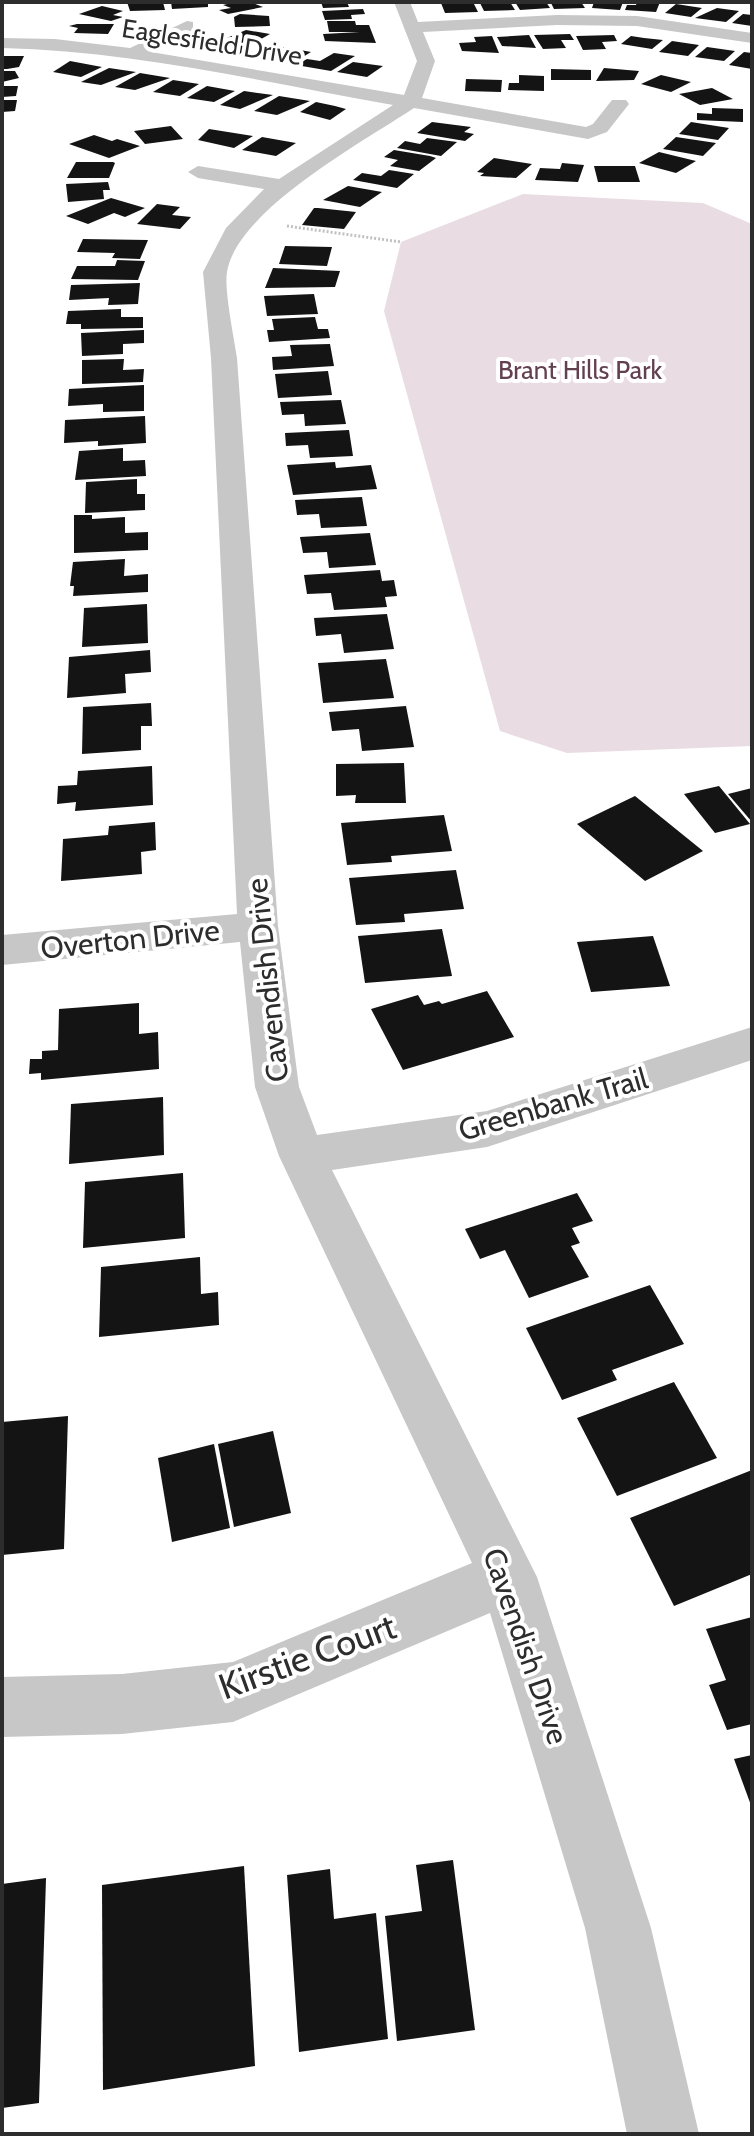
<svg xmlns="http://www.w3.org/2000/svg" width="754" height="2136" font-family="Cabin,sans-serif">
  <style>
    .green { fill: #e9dce3 }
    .building { fill: #141414 }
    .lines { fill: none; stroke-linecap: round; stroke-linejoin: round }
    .path { stroke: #c1c1c1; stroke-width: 3; stroke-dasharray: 2 2; stroke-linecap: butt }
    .minor { fill: #c7c7c7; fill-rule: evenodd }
    .labels { text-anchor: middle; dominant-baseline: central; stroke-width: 8; stroke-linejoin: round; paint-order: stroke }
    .far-street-label { font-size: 26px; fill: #2d2d2d; stroke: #fff }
    .far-park-label { font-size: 26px; fill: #634050; stroke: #fff }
    .street-label { font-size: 30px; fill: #2d2d2d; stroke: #fff }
    .near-street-label { font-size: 36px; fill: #2d2d2d; stroke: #fff }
  </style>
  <rect width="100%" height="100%" fill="#fff"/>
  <!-- green -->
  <path class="green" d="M523,194L703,203L752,224V746L567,753L500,731L384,311L401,242Z"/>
  <!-- building -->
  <g class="building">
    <path d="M127,2H163L165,10L130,11Z"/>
    <path d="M171,2H208V7L172,9Z"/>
    <path d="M235,2H250L263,7L228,14L219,10L231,8L223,5Z"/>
    <path d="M321,2H347L349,7L323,8Z"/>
    <path d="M473,2L478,12L445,13L441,3Z"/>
    <path d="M510,2L515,10L484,11L480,3Z"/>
    <path d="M515,2H546L550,8L520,10Z"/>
    <path d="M581,2L585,8L554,9L551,3Z"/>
    <path d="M594,2H623L620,10L592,8Z"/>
    <path d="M637,2H660L656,12L625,10L627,5H636Z"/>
    <path d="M676,4L702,8L691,17L665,13Z"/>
    <path d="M102,6L123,11L113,15L123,17L111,21L79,14Z"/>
    <path d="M717,8L739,11L726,22L695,18Z"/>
    <path d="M363,9L365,14L351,15L352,19L325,20L322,11Z"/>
    <path d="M240,14L269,16L270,26L235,27L234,17Z"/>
    <path d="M743,14L752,15V26L732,23Z"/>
    <path d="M327,21H355L356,25H369L376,43L325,41L323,34L360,32H329Z"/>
    <path d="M77,24H114L108,34L74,33L78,28L69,26Z"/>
    <path d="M246,30L270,34L252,44L222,40Z"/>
    <path d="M570,34L574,40H561L566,48L543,49L534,35Z"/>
    <path d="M529,35L536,48L502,46L497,37Z"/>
    <path d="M614,35L617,41L602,42L606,49L583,50L576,36Z"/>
    <path d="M492,36L499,53L462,51L459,43L476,42L474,37Z"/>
    <path d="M631,36L644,38L663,40L652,49L621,44Z"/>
    <path d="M215,41L249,47L237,56L210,52L219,47L207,45Z"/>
    <path d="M672,41L699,45L688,56L659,52Z"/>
    <path d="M284,47L311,52L298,60L262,59Z"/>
    <path d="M707,47L735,51L724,61L695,57Z"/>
    <path d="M744,52L752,53V69L729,65Z"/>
    <path d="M334,53L355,56L331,71L296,65L307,59L320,61Z"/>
    <path d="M2,56H24L19,67L7,69H2Z"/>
    <path d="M70,61L102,67L81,77L53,72Z"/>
    <path d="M353,62L383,66L367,77L337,72Z"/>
    <path d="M109,68L136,72L101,85L81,82Z"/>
    <path d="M604,68L639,71L634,80L596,81Z"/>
    <path d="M551,69L591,70V80H551Z"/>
    <path d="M2,71H15L19,78L2,82Z"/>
    <path d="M140,73L170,78L135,90L115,87Z"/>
    <path d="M519,75L544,76V91L508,90L509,83H519Z"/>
    <path d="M661,75L691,82L671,92L641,84Z"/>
    <path d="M466,79L502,80L501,92L465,91Z"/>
    <path d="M173,80L199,84L180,96L153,92Z"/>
    <path d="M2,86H18L16,96L2,97Z"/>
    <path d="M207,86L235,91L214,102L187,98Z"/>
    <path d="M712,88L733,99L700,105L679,94Z"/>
    <path d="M244,91L273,95L240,109L220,105Z"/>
    <path d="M279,96L310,101L277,115L254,111Z"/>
    <path d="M2,100H17L15,111L2,112Z"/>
    <path d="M316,102L335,106L346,109L330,120L300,112Z"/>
    <path d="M712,108L743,109V122L697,120V113L712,114Z"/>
    <path d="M432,122L471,127L464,132L474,134L465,141L417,133Z"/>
    <path d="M691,122L729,128L718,140L679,134Z"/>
    <path d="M171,126L183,139L145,144L134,131Z"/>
    <path d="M209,129L253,136L234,148L198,140Z"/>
    <path d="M94,135L112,141L117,139L140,146L109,158L69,144Z"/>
    <path d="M262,137L296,143L276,156L242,150Z"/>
    <path d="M676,137L716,143L703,156L663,149Z"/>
    <path d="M427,138L457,142L441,156L397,148L405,141L420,144Z"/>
    <path d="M394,150L430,156L436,158L419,171L390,166L398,160L384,157Z"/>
    <path d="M659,152L696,161L676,173L639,163Z"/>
    <path d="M494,158L532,164L516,178L480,176L484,173L477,172Z"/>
    <path d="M76,162H113L115,163L109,178H67Z"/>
    <path d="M562,163L584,165L578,182L535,180L540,168L560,169Z"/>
    <path d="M594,166H635L640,182H598Z"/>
    <path d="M389,170L414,174L397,188L353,180L362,173L381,176Z"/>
    <path d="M108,182L110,190H103L104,199L68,202L66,184Z"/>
    <path d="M348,186L382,192L360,207L323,200Z"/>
    <path d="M111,198L145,208L125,217L114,213L88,224L66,216Z"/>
    <path d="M157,204L180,207L172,215L191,217L180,229L137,224Z"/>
    <path d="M314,208H318L356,212L344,229L302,225Z"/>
    <path d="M83,239L148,240L140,259L112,258L115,253L77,252Z"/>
    <path d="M285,246L332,247L327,266L279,264Z"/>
    <path d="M117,260L145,261L138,280L71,279L77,266H115Z"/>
    <path d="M273,268L340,271L335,287L265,288Z"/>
    <path d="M140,283L138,304L108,305L109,298L69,300L71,285Z"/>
    <path d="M314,294L318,314L267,316L264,296Z"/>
    <path d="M121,309V317H143V328L81,329V324H66L68,311Z"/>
    <path d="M315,317L318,329H328L330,338L269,342L267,330H274L272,319Z"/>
    <path d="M144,330V343L123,344V354L82,356L81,333Z"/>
    <path d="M330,344L334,366L273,370L272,357L292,356L290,345Z"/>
    <path d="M124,359L123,370L144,369L143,382L82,384V360Z"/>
    <path d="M328,371L332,395L278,398L275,374Z"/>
    <path d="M144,385V411L103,412V404L68,406L69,389Z"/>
    <path d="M341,400L346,424L305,426L304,414L282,415L280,402Z"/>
    <path d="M145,416L146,443L98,446V441L64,443L65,420Z"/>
    <path d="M349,430L353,456L310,458L308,445L286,446L285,433Z"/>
    <path d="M123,448V461L145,460L146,476L75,480L79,451Z"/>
    <path d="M335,462L336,468L371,465L377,489L293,495L287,465Z"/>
    <path d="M137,479V494H145V510L85,513L86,482Z"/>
    <path d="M362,497L367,526L321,528L319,514L297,515L295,500Z"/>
    <path d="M74,515H92V519L125,517V533L148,532V550L74,553Z"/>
    <path d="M370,533L376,565L329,568L327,552L303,553L300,537Z"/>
    <path d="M125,559L124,576L148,574V592L73,596L74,586H70L73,562Z"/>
    <path d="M380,570L382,581L394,580L397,596L385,597L387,607L334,610L331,593L307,594L304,575Z"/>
    <path d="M147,604L148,643L82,647L84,608Z"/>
    <path d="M387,614L394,649L344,653L341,634L316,636L314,618Z"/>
    <path d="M150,650L151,672L125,674L126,693L67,698L69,657Z"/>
    <path d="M386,659L394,698L323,703L318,663Z"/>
    <path d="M151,703L152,726H141V750L82,754L83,707Z"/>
    <path d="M406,706L414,747L362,751L359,729L332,731L329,712Z"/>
    <path d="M404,763L406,803H355L356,795L336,796V764Z"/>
    <path d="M152,766L153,805L75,811L76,802L57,804L58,786L77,785L78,771Z"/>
    <path d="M719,786L750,824L715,833L684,794Z"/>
    <path d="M752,788V822L728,794Z"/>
    <path d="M635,796L703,851L645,881L577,824Z"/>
    <path d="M444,815L452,851L391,856L392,862L347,865L341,823Z"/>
    <path d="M155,822L156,850L141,852L142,874L61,881L63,839L108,835L109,826Z"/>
    <path d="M456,870L464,909L404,914L405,922L356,925L349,878Z"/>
    <path d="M442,929L452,976L365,983L358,936Z"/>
    <path d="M653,936L670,986L591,992L577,942Z"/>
    <path d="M487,991L514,1037L403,1070L371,1009L418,995L424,1005L439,1001L442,1004Z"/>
    <path d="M139,1003V1034L158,1032L159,1069L41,1080V1073L29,1074L30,1059H42V1051L58,1050L59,1009Z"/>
    <path d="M163,1097L164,1155L69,1164L71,1104Z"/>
    <path d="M183,1173L185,1238L83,1248L85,1182Z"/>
    <path d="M577,1193L593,1221L572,1228L580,1243L571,1246L589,1277L529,1298L505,1250L480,1259L465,1229Z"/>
    <path d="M200,1257L201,1294L218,1292L219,1325L99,1337L101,1267Z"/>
    <path d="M650,1285L684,1344L612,1370L617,1380L562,1400L526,1328Z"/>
    <path d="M674,1382L717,1458L617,1496L577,1418Z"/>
    <path d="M68,1416L64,1549L2,1555V1422Z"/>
    <path d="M273,1431L291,1513L234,1527L218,1444Z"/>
    <path d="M214,1444L230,1528L172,1542L158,1458Z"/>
    <path d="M752,1470V1574L674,1606L630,1518Z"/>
    <path d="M752,1617V1724L727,1730L709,1685L726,1680L706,1629Z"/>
    <path d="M752,1755V1808L734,1759Z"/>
    <path d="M453,1860L475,2030L397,2041L385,1916L422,1911L416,1865Z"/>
    <path d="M244,1866L255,2066L103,2090L102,1885Z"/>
    <path d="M330,1869L334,1919L376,1913L388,2039L299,2052L287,1875Z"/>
    <path d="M46,1878L39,2103L2,2108V1884Z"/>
  </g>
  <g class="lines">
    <!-- path -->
    <path class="path" d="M287,226L401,242"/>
    <!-- minor -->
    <path class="minor" d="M394,2H410L418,22L557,15L637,16L752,33V43L637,26L557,25L423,32L435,61L422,98L586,127L593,124L612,100H626L629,104L607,132L588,139L414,108C363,142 237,210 227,272C224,290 234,337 237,358L278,926L299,1087L317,1135L487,1111L752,1027V1060L487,1147L332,1170L537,1577L651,1928L699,2134H627L585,1928L490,1613L233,1722L122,1734L2,1737V1677L122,1674L233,1662L472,1563L279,1156L255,1087L240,942L2,965V935L237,914L211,358L203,272L226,228L264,189L198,178L188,172L198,166L279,179L393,105C264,82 133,51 2,48V38L55,39L130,48L187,21L193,22V30L151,52L404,95L417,61Z"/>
  </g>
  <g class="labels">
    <!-- far-street labels -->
    <g class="far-street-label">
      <text transform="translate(212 42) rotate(9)">Eaglesfield Drive</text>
    </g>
    <!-- far-park labels -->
    <g class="far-park-label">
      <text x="580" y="370">Brant Hills Park</text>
    </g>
    <!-- street labels -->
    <g class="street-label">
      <text transform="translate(130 939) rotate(-6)">Overton Drive</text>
      <text transform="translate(267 980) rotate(-96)">Cavendish Drive</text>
      <text transform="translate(553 1104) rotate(-16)">Greenbank Trail</text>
      <text transform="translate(526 1646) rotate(71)">Cavendish Drive</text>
    </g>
    <!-- near-street labels -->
    <g class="near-street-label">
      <text transform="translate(307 1656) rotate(-20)">Kirstie Court</text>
    </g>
  </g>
  <!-- border -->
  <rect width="754" height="2136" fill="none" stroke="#2d2d2d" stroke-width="8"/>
</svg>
